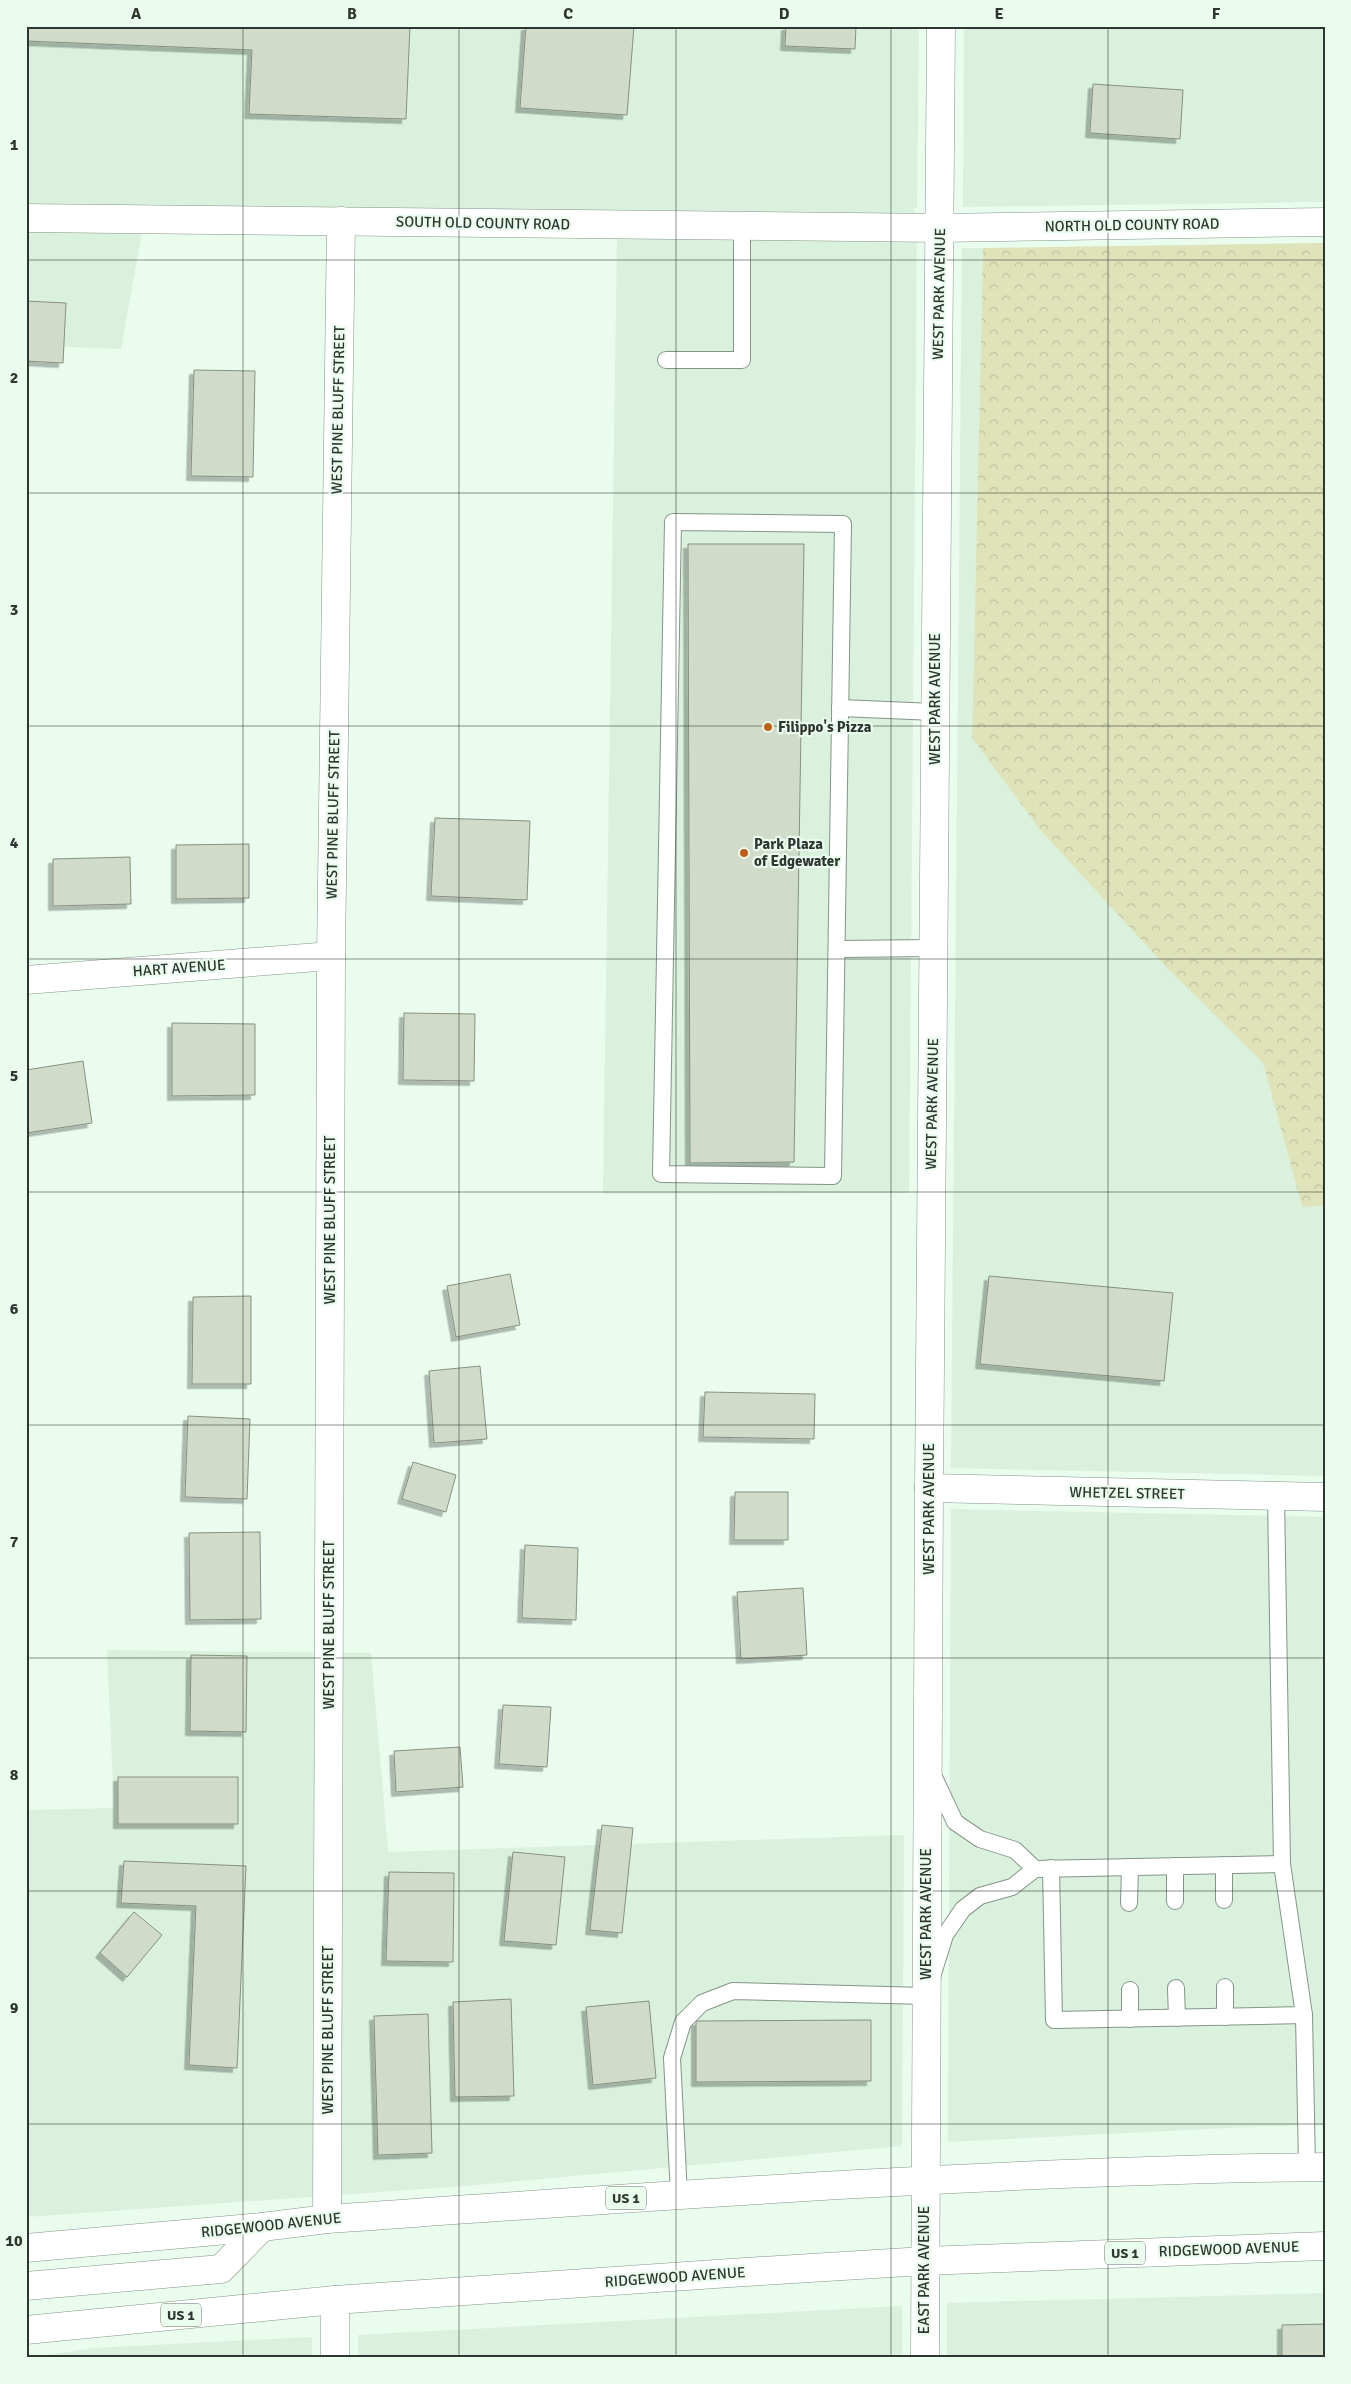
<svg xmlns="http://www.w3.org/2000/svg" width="1351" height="2384" font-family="Signika,sans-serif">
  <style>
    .built { fill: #d9f1dd }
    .forest { fill: url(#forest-crowns) }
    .building { fill: #d0dbc9; stroke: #879180; filter: url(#shadow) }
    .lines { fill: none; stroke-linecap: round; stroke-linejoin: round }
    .lane-casing { stroke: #849588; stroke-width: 18 }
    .street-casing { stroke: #849588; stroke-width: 29 }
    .secondary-casing { stroke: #849588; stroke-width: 29 }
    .primary-casing { stroke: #849588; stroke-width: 29 }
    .lane { stroke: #fff; stroke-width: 16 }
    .street { stroke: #fff; stroke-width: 28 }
    .secondary { stroke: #fff; stroke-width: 28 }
    .primary { stroke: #fff; stroke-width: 28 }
    .grid { fill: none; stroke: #2f3631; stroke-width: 1; stroke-opacity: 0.55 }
    .poi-dot { fill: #bf6018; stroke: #e9fced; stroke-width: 2 }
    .labels { text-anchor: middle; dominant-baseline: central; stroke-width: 4.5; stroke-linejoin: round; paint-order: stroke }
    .shield { fill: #e9fced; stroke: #677169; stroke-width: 1 }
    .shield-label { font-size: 14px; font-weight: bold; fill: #2f3631 }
    .street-label { font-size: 15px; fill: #2f3631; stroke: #e9fced }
    .poi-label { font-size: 15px; font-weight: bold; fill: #2f3631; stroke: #e9fced; text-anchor: start }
    .neatline { fill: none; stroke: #2f3631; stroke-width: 2 }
    .grid-label { font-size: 16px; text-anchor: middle; font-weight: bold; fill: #2f3631 }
  </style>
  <defs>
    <pattern id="forest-crowns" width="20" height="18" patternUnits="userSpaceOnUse" patternTransform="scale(1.25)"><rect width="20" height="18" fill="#dfe3ba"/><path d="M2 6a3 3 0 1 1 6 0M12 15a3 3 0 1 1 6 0" fill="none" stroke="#c0c3a0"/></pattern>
    <filter id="shadow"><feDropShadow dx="-4.5" dy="4.5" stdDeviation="0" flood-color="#0004"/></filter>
  </defs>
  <rect width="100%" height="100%" fill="#e9fced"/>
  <!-- built -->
  <g class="built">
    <path d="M26,26H919L917,208H914L917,227L909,1193L603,1194L617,239L147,204L121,349L26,345Z"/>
    <path d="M964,26H1325V202L963,207Z"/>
    <path d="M962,248H983L972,738L1041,831L1166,967L1263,1063L1302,1207L1325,1206V1476L951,1468Z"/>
    <path d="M951,1509L1325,1517V2125L1267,2126L948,2142Z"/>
    <path d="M107,1650L371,1653L388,1852L904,1835L902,2146L465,2186L26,2217V1810L114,1808Z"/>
    <path d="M1325,2293V2358H947V2303Z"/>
    <path d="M902,2306V2358H358V2335Z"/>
    <path d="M312,2337V2358H26L94,2348Z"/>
  </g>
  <!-- forest -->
  <path class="forest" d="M1325,243V1206L1302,1207L1263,1063L1166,967L1041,831L972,738L983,248Z"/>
  <!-- building -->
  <g class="building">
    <path d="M26,26H410L406,119L249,114L252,50L26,41Z"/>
    <path d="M526,26H634L627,115L520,108Z"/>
    <path d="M786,26H856L855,49L785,46Z"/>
    <path d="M1093,84L1183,90L1180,139L1090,133Z"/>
    <path d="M26,301L66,303L63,363L26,361Z"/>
    <path d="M194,370L255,371L253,477L191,476Z"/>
    <path d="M688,544H804L794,1162L690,1163Z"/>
    <path d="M435,818L530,821L527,900L431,896Z"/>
    <path d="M249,844V898L176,899V845Z"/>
    <path d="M130,857L131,904L53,906V859Z"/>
    <path d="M404,1013L475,1014L474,1081L403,1080Z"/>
    <path d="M172,1023L255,1024V1095L172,1096Z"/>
    <path d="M83,1061L92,1123L26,1133V1070Z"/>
    <path d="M510,1274L520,1325L456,1337L447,1286Z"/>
    <path d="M989,1276L1173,1293L1164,1381L980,1364Z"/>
    <path d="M251,1296V1384H192L193,1297Z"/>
    <path d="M480,1366L487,1439L434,1443L429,1371Z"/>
    <path d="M705,1392L815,1394L814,1439L703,1437Z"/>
    <path d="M188,1416L250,1419L247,1499L185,1497Z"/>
    <path d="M413,1462L456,1475L446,1512L402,1499Z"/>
    <path d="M735,1492H788V1540H734Z"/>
    <path d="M260,1532L261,1619L190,1620L189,1533Z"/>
    <path d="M525,1545L578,1548L576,1620L522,1618Z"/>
    <path d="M803,1588L807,1655L741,1659L737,1592Z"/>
    <path d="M191,1655L247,1656L246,1732L190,1731Z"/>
    <path d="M503,1705L551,1707L547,1767L499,1764Z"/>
    <path d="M460,1747L463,1787L396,1792L394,1751Z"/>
    <rect x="118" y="1777" width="120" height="47"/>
    <path d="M602,1825L633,1828L622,1933L590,1930Z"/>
    <path d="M513,1852L565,1857L556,1945L504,1941Z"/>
    <path d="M124,1861L246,1866L237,2068L189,2065L196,1906L121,1903Z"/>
    <path d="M389,1872L454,1873L453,1962L386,1961Z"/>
    <path d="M134,1912L162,1935L127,1977L100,1953Z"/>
    <path d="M511,1999L514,2096L455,2097L453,2002Z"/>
    <path d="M649,2001L656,2078L593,2085L586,2007Z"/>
    <path d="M428,2014L432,2153L378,2155L374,2016Z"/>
    <path d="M871,2020V2081L696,2082V2021Z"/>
    <path d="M1325,2324V2358H1282V2325Z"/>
  </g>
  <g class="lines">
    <!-- lane casing -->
    <g class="lane-casing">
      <g id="lane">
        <path d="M666,360H742V226"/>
        <path d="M673,522L843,524L833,1176L661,1174Z"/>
        <path d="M840,708L935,712"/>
        <path d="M837,949L934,948"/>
        <path d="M1276,1496L1282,1864L1304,2015L1307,2167"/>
        <path d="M932,1773L955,1822L980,1839L1015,1850L1035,1869"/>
        <path d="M1224,1865V1900"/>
        <path d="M1175,1866V1901"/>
        <path d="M1051,1868L1054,2020L1304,2015"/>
        <path d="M1129,1903L1130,1867"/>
        <path d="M1225,1987V2017"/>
        <path d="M1176,1988L1177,2018"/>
        <path d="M1130,1990V2019"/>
        <path d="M679,2195L672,2058L683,2022L702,2003L733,1991L926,1996L945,1935L963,1909L980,1896L1012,1887L1035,1869L1282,1864"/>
      </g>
    </g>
    <!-- street casing -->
    <g class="street-casing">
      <g id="street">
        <path d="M26,218L940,228L1325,222"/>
        <path d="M26,980L331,956"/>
        <path d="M929,1488L1325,1497"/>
        <path d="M327,2219L331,956L341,221"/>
        <path d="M335,2300V2358"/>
      </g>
    </g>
    <!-- secondary casing -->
    <g class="secondary-casing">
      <path id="secondary" d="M925,2358L929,1488L941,26"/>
    </g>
    <!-- primary casing -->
    <g class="primary-casing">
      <g id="primary">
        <path d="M26,2248L262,2227L327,2219C659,2196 992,2171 1325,2167"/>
        <path d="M26,2286L221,2269L262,2227"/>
        <path d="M26,2330L335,2300L730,2273L924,2261L1325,2246"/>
      </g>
    </g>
    <!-- lane -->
    <use href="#lane" class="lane"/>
    <!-- street -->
    <use href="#street" class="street"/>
    <!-- secondary -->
    <use href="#secondary" class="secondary"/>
    <!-- primary -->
    <use href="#primary" class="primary"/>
  </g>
  <!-- grid -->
  <path class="grid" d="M243,26V2358M459,26V2358M676,26V2358M891,26V2358M1108,26V2358M26,260H1325M26,493H1325M26,726H1325M26,959H1325M26,1192H1325M26,1425H1325M26,1658H1325M26,1891H1325M26,2124H1325"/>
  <!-- markers -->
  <g class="poi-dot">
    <circle cx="768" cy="727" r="5"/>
    <circle cx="744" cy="853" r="5"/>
  </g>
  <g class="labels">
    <!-- shield labels -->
    <g class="shield">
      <rect x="606" y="2186.5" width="40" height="23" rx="4"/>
      <rect x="1105" y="2241.5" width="40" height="23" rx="4"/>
      <rect x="161" y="2303.5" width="40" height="23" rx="4"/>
    </g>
    <g class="shield-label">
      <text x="626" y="2198">US 1</text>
      <text x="1125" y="2253">US 1</text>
      <text x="181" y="2315">US 1</text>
    </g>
    <!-- street labels -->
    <g class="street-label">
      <text transform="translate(483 223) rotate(1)">SOUTH OLD COUNTY ROAD</text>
      <text transform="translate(1132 225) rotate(-1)">NORTH OLD COUNTY ROAD</text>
      <text transform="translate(939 294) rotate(-89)">WEST PARK AVENUE</text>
      <text transform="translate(338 410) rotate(-89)">WEST PINE BLUFF STREET</text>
      <text transform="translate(935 699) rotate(-90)">WEST PARK AVENUE</text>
      <text transform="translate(333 815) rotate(-89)">WEST PINE BLUFF STREET</text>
      <text transform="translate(179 968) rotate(-4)">HART AVENUE</text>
      <text transform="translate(932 1104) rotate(-89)">WEST PARK AVENUE</text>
      <text transform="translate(330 1220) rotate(-90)">WEST PINE BLUFF STREET</text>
      <text transform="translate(1127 1493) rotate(1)">WHETZEL STREET</text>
      <text transform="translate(929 1509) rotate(-90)">WEST PARK AVENUE</text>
      <text transform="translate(329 1625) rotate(-90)">WEST PINE BLUFF STREET</text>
      <text transform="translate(926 1914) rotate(-90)">WEST PARK AVENUE</text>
      <text transform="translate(328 2030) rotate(-90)">WEST PINE BLUFF STREET</text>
      <text transform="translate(271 2225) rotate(-6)">RIDGEWOOD AVENUE</text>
      <text transform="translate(1229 2249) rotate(-2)">RIDGEWOOD AVENUE</text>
      <text transform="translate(924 2270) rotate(-90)">EAST PARK AVENUE</text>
      <text transform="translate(675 2277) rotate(-4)">RIDGEWOOD AVENUE</text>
    </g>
    <!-- poi labels -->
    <g class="poi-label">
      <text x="778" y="727">Filippo's Pizza</text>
      <text x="754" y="844">Park Plaza<tspan x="754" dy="17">of Edgewater</tspan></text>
    </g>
  </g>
  <!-- border -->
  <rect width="1351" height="2384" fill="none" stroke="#e9fced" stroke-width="55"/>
  <rect x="28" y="28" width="1296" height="2328" class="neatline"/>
  <g class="grid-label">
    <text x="136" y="19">A</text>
    <text x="352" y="19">B</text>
    <text x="568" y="19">C</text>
    <text x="784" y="19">D</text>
    <text x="999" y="19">E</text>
    <text x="1216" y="19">F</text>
    <text x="14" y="150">1</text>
    <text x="14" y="383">2</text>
    <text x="14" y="615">3</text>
    <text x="14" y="848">4</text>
    <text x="14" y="1081">5</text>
    <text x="14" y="1314">6</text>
    <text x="14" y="1547">7</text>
    <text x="14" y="1780">8</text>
    <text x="14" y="2013">9</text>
    <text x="14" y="2246">10</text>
  </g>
</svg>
